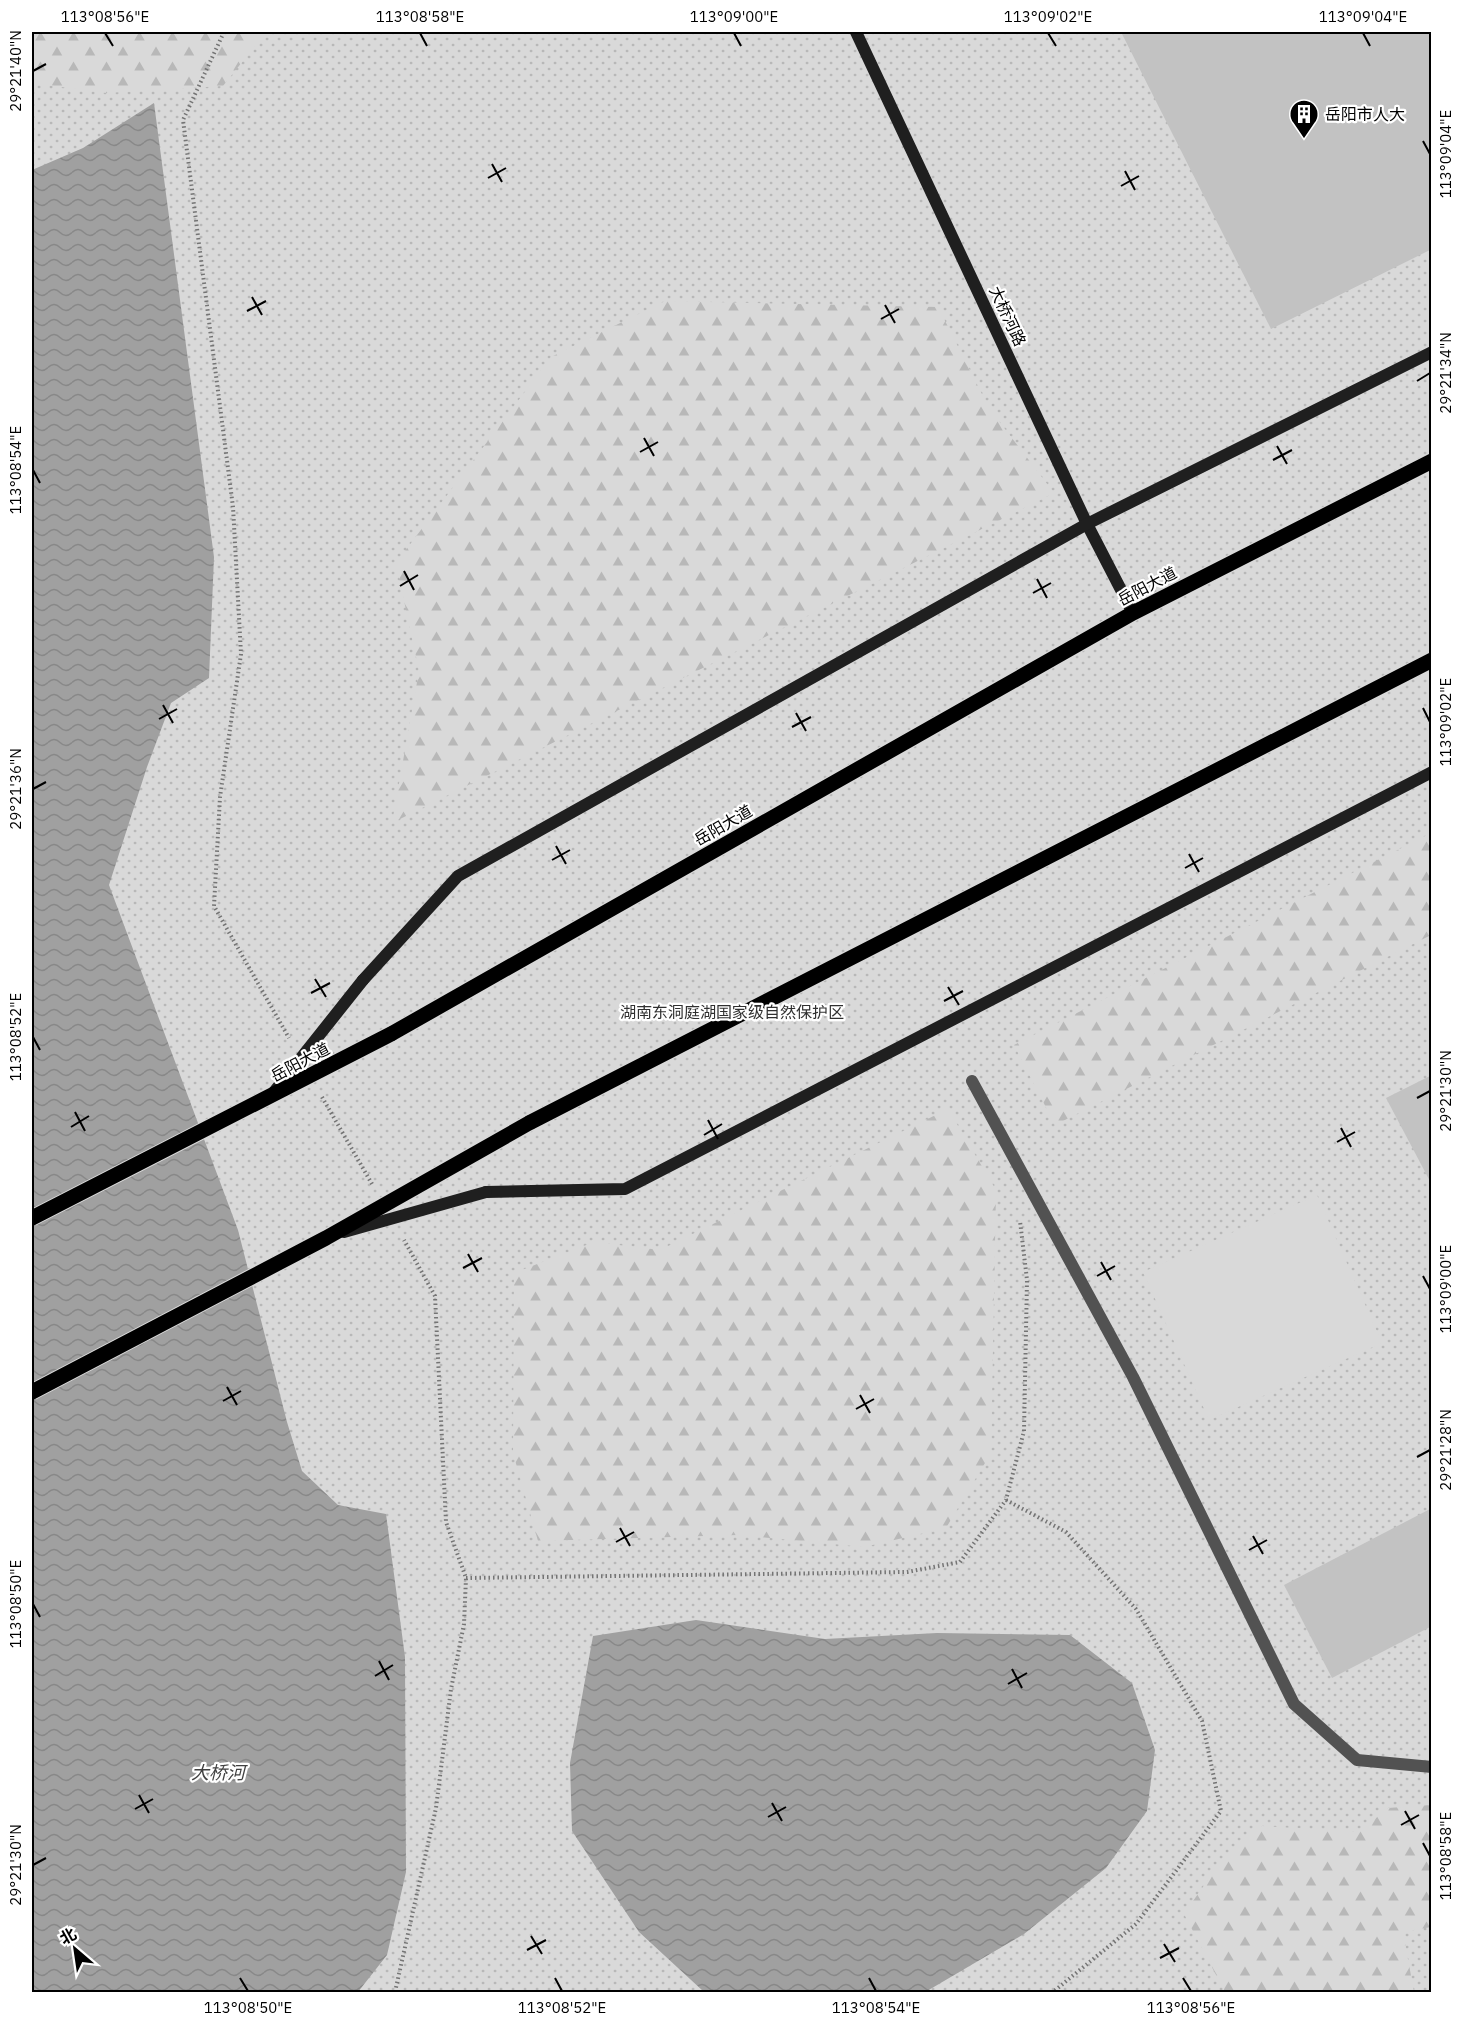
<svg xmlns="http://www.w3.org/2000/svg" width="1463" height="2024" font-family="'IBM Plex Sans','Noto Sans SC',sans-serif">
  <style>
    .grass { fill: url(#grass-dots) }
    .forest { fill: url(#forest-firs) }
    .garden { fill: #d9d9d9 }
    .water { fill: url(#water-waves) }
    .building { fill: #c2c2c2 }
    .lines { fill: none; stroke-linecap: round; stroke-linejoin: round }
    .primary-casing { stroke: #dbdbdb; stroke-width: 17 }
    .path { stroke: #747474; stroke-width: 4; stroke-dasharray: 1.5 3; stroke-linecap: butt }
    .street { stroke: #525252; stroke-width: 12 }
    .secondary { stroke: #1f1f1f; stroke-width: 12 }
    .primary { stroke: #000; stroke-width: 15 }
    .primary-bridge-casing { stroke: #dbdbdb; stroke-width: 17; stroke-linecap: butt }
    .secondary-bridge { stroke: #1f1f1f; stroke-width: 12 }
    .primary-bridge { stroke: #000; stroke-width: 15 }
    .ticks { fill: none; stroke: #000; stroke-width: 2 }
    .labels { text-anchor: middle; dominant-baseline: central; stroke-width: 4.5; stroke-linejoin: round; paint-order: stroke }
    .poi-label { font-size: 16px; fill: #000; stroke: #fff; text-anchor: start }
    .street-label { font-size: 16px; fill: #000; stroke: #fff }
    .park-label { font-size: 16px; fill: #303030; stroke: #fff }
    .water-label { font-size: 18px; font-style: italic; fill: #414141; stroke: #fff }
    .neatline { fill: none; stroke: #000; stroke-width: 2 }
    .ticks-label { font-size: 15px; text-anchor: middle; fill: #000 }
  </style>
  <defs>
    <pattern id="grass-dots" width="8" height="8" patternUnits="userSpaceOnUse" patternTransform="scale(1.5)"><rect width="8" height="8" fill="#d9d9d9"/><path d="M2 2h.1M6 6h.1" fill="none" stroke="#b8b8b8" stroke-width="1.8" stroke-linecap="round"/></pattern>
    <pattern id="forest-firs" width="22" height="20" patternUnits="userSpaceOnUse" patternTransform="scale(1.5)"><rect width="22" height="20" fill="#d9d9d9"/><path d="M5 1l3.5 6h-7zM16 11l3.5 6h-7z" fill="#b8b8b8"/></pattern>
    <pattern id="water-waves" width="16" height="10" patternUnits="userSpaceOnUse" patternTransform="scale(1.5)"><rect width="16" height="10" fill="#a0a0a0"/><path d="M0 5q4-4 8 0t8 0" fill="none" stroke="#888"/></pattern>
  </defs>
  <rect width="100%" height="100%" fill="#fff"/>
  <!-- grass -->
  <rect class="grass" x="32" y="32" width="1399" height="1960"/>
  <!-- forest -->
  <g class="forest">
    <path d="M32,32H266L223,86L106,93L32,83Z"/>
    <path d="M665,301L938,307L989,408L1054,493L392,823L419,671L396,563L551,357Z"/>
    <path d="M1431,833V935L1055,1125L1014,1045Z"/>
    <path d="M948,1109L996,1190L991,1453L946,1528L864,1547L738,1535L538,1541L513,1453L514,1273L594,1242L660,1250Z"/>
    <path d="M1431,1805V1927L1403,1932L1414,1992H1225L1184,1914L1223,1858L1262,1826L1359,1832L1388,1808Z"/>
  </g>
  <!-- garden -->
  <path class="garden" d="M1317,1195L1382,1343L1209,1420L1143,1272Z"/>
  <!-- water -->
  <g class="water">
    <path d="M154,103L214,557L209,678L171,703L147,767L109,885L238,1230L287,1422L302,1471L338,1505L386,1514L405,1657L406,1872L387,1955L358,1992H32V170L83,148Z"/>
    <path d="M696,1620L825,1639L937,1633L1070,1635L1132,1683L1155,1750L1147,1811L1106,1868L1024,1934L927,1991H703L639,1932L572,1831L570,1763L593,1636Z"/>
  </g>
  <!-- building -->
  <g class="building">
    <path d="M1121,32H1432V249L1271,329Z"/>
    <path d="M1432,1075V1185L1386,1098Z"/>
    <path d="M1432,1508V1626L1332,1678L1284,1585Z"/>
  </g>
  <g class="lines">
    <!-- primary casing -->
    <g class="primary-casing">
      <g id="primary">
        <path d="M391,1034L1133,613L1432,461"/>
        <path d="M529,1123L1432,660"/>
      </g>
    </g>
    <!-- path -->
    <g class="path">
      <path d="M224,32L183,120L233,507L241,654L220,797L214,906L289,1038"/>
      <path d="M322,1097L372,1184"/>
      <path d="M1006,1500L1066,1532L1136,1609L1202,1721L1221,1811L1136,1924L1053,1992"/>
      <path d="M466,1578L907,1572L960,1562L1006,1500L1024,1431L1027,1280L1020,1221"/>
      <path d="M395,1992L436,1808L451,1689L464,1624L466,1578L446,1522L435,1296L404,1240"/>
    </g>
    <!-- street -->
    <path class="street" d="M972,1081L1133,1377L1294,1704L1357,1760L1432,1767"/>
    <!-- secondary -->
    <g class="secondary">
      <path d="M856,32L1087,524L1133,613"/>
      <path d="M363,980L458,876L1087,524L1432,352"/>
      <path d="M486,1192L625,1189L1432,772"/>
    </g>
    <!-- primary -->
    <use href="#primary" class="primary"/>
    <!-- primary-bridge casing -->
    <g class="primary-bridge-casing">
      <g id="primary-bridge">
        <path d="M32,1218L391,1034"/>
        <path d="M32,1392L326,1238L529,1123"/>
      </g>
    </g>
    <!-- secondary-bridge -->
    <g class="secondary-bridge">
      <path d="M274,1092L363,980"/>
      <path d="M344,1232L486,1192"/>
    </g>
    <!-- primary-bridge -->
    <use href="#primary-bridge" class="primary-bridge"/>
  </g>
  <!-- ticks -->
  <path class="ticks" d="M105,33L113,46M420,33L427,46M734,33L741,46M1048,33L1056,46M1363,33L1370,46M33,71L46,64M1423,141L1430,154M492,164L502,182M1125,171L1135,190M488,178L506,168M1121,186L1139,176M252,297L262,315M885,305L895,323M247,311L266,301M881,319L899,309M1417,381L1430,373M644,438L654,456M1277,446L1287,464M640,452L658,442M1273,460L1292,450M33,470L40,483M404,571L414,590M1037,579L1047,598M400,586L418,575M1033,593L1051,583M163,705L173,723M1423,708L1430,722M796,713L806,731M159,719L177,709M792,727L811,717M33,789L46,782M556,846L566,864M1189,854L1199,872M552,860L570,850M1185,868L1203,858M315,979L326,997M948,987L959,1005M311,993L330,983M944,1001L963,991M33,1037L40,1050M1417,1098L1430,1091M75,1112L85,1131M708,1120L718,1139M71,1127L89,1116M1341,1128L1351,1147M704,1135L722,1124M1337,1142L1355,1132M468,1254L478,1272M1101,1262L1111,1280M463,1268L482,1258M1097,1276L1115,1266M1423,1276L1430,1289M227,1387L237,1405M860,1395L870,1413M223,1401L241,1391M856,1409L874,1399M1417,1457L1430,1450M620,1528L630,1546M1253,1536L1263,1554M616,1542L634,1532M1249,1550L1267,1540M33,1604L40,1617M379,1661L389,1680M1012,1669L1022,1688M375,1676L393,1665M1008,1684L1027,1673M139,1795L149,1813M772,1803L782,1821M135,1809L153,1799M1405,1811L1415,1829M768,1817L786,1807M1401,1825L1419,1815M1423,1843L1430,1856M33,1865L46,1858M531,1936L542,1954M1164,1944L1175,1962M527,1950L546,1940M1160,1958L1179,1948M240,1978L248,1991M555,1978L562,1991M869,1978L876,1991M1183,1978L1191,1991"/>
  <!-- icons -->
  <defs>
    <g id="building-pin" transform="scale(1.5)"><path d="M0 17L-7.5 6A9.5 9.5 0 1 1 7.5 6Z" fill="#000" stroke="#fff"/><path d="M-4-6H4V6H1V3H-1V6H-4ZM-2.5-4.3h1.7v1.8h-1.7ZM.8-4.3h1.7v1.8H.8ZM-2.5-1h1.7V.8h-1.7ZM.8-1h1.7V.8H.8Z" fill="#fff"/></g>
  </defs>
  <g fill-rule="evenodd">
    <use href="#building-pin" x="1304" y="114"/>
  </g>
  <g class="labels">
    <!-- poi labels -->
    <g class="poi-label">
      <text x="1325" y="114">岳阳市人大</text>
    </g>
    <!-- street labels -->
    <g class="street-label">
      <text transform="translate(1008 316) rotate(65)">大桥河路</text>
      <text transform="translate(1147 586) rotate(-28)">岳阳大道</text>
      <text transform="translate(723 825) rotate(-30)">岳阳大道</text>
      <text transform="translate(300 1062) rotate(-28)">岳阳大道</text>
    </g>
    <!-- park labels -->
    <g class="park-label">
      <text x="732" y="1012">湖南东洞庭湖国家级自然保护区</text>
    </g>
    <!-- water labels -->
    <g class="water-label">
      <text x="218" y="1772">大桥河</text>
    </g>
  </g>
  <!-- border -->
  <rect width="1463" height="2024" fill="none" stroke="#ffffff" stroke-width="66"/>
  <!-- north arrow -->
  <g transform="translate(75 1949) rotate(331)" stroke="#ffffff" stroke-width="4.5" paint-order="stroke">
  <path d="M0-4.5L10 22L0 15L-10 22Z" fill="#000000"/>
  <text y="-9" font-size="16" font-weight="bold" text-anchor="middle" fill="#000000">北</text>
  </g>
  <rect x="33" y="33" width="1397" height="1958" class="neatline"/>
  <g class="ticks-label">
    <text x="105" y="22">113°08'56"E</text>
    <text x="420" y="22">113°08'58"E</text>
    <text x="734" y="22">113°09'00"E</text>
    <text x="1048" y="22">113°09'02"E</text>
    <text x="1363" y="22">113°09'04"E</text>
    <text transform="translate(16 71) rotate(-90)" y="5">29°21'40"N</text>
    <text transform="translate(1446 154) rotate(-90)" y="5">113°09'04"E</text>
    <text transform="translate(1446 373) rotate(-90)" y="5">29°21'34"N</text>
    <text transform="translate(16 470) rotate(-90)" y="5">113°08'54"E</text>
    <text transform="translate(1446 722) rotate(-90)" y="5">113°09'02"E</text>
    <text transform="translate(16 789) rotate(-90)" y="5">29°21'36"N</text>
    <text transform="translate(16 1037) rotate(-90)" y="5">113°08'52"E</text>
    <text transform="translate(1446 1091) rotate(-90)" y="5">29°21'30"N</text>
    <text transform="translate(1446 1289) rotate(-90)" y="5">113°09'00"E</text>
    <text transform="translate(1446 1450) rotate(-90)" y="5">29°21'28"N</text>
    <text transform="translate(16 1604) rotate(-90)" y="5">113°08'50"E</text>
    <text transform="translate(1446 1856) rotate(-90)" y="5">113°08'58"E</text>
    <text transform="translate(16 1865) rotate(-90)" y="5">29°21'30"N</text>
    <text x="248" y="2013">113°08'50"E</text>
    <text x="562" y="2013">113°08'52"E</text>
    <text x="876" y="2013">113°08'54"E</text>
    <text x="1191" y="2013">113°08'56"E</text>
  </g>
</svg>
